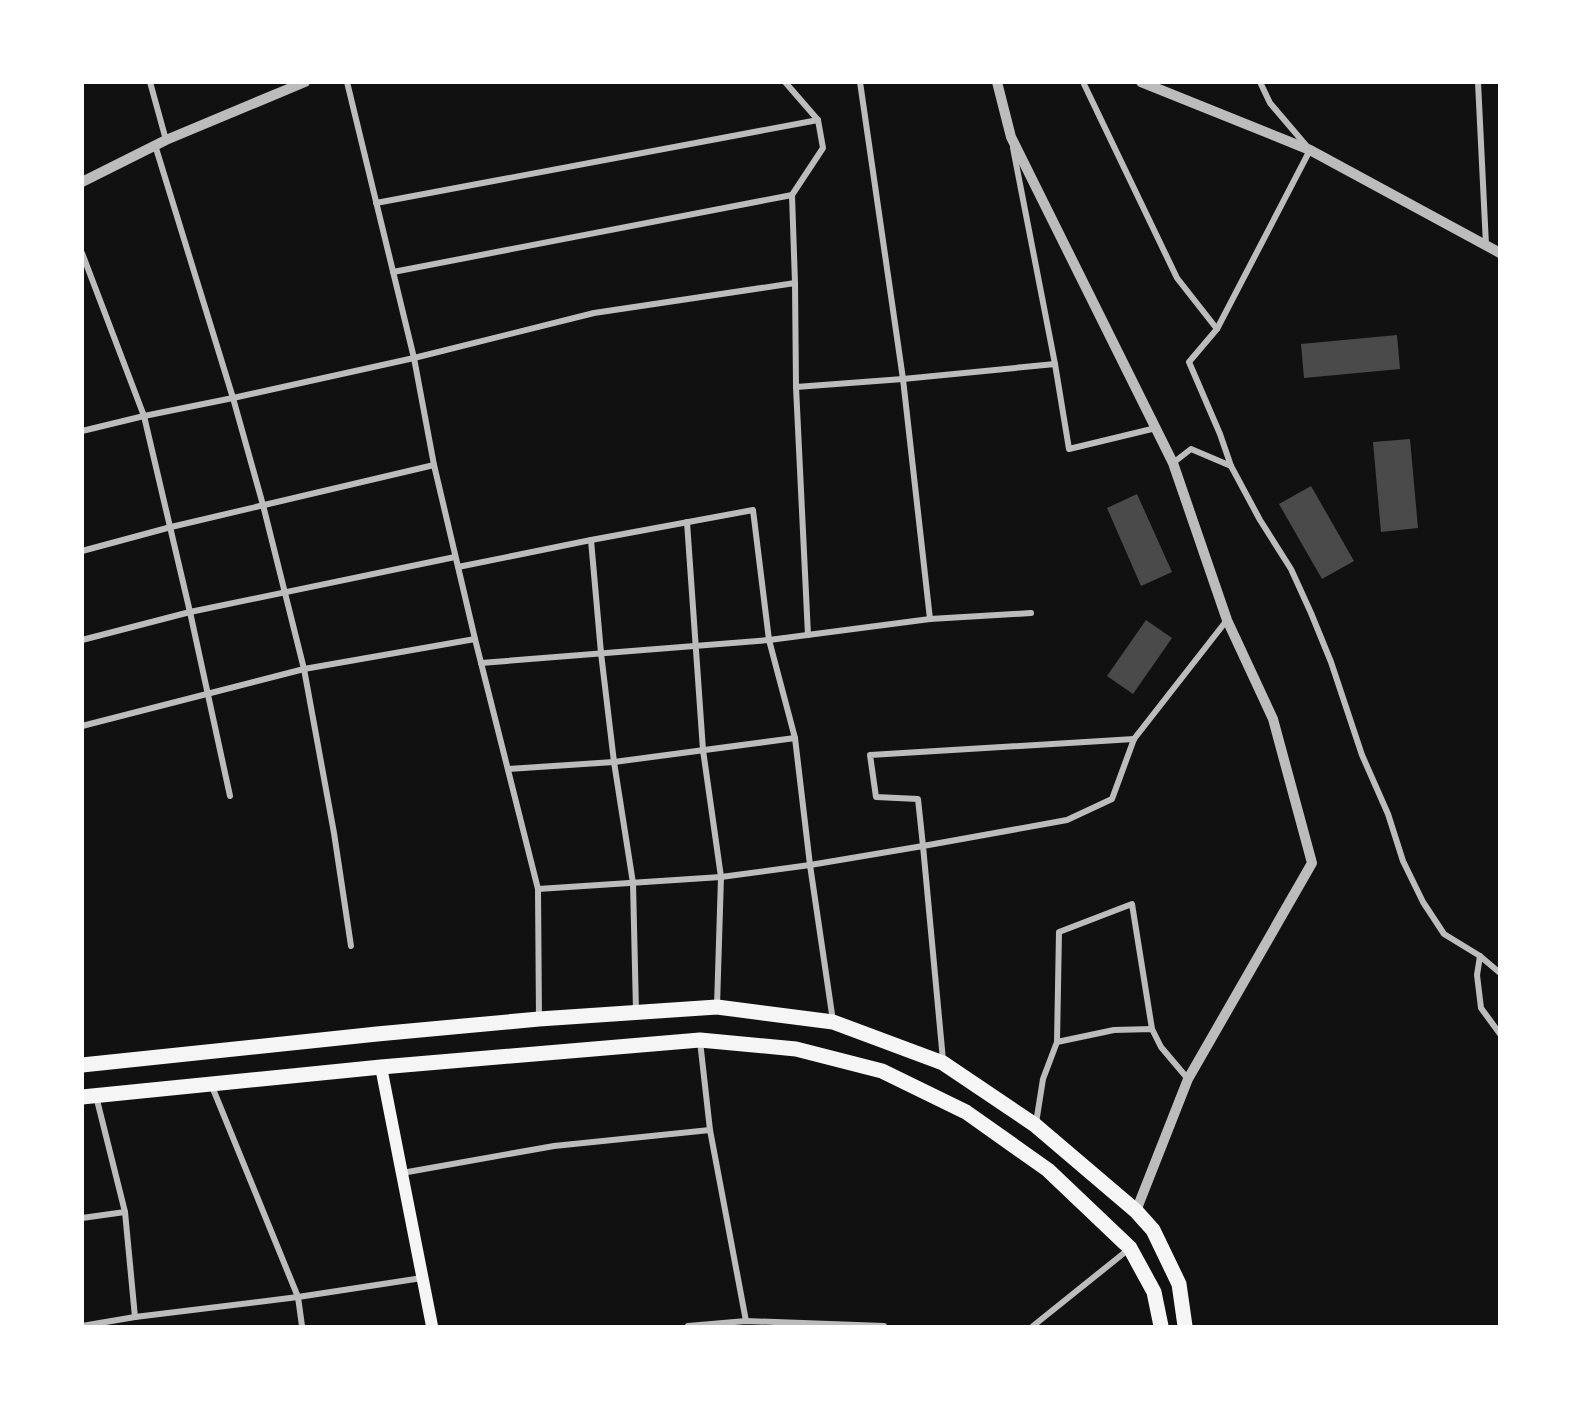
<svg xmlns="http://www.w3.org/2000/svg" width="1582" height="1409" font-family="Signika,sans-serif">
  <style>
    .building { fill: #4a4a4a }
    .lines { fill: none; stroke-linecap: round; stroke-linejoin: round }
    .minor { stroke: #bcbcbc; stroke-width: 6 }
    .tertiary { stroke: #bcbcbc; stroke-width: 10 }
    .secondary { stroke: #f5f5f5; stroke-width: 12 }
    .primary { stroke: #f5f5f5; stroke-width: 15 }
  </style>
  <rect width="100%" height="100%" fill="#111"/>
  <!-- building -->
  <g class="building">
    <path d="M1397,335L1400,369L1304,378L1301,344Z"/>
    <path d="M1410,439L1418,528L1381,532L1373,442Z"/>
    <path d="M1311,486L1354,561L1322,579L1279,504Z"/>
    <path d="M1137,494L1172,572L1141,586L1107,508Z"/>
    <path d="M1146,620L1172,638L1133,694L1107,676Z"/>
  </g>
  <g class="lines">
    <!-- minor -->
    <g class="minor">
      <path d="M150,82L166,140"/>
      <path d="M347,82L414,358L434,465L475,639L538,889L539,1019"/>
      <path d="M785,82L818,120L823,148L792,195L795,283L796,387L808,635"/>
      <path d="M860,82L903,379L930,619"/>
      <path d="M1083,82L1177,278L1217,329"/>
      <path d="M1260,82L1270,103L1310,150L1217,329L1189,362L1220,434L1231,466L1260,520L1291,569L1311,613L1331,662L1362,755L1388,814L1403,861L1423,902L1444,934L1480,956L1500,973"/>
      <path d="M1478,82L1486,245"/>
      <path d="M155,145L233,398L263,505L304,669L334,833L351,946"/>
      <path d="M1013,148L1055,364L1069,449L1156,428"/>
      <path d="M376,203L818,120"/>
      <path d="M82,253L144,416L190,612L230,796"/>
      <path d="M393,272L792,195"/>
      <path d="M796,387L903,379L1055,364"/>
      <path d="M82,431L144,416L233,398L414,358L594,313L795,283"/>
      <path d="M1173,463L1191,449L1231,466"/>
      <path d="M687,522L703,750L721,877L717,1006"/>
      <path d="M591,540L601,653L614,762L633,883L636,1011"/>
      <path d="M82,551L171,527L434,465"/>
      <path d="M458,567L591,540L753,510L769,640L795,738L810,865L833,1021"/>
      <path d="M82,640L190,612L455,557"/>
      <path d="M481,663L769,640L930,619L1031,613"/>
      <path d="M82,726L304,669L475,639"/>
      <path d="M508,769L614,762L795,738"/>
      <path d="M538,889L721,877L810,865L923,846L918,799L876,797L870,755L1134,739"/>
      <path d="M1480,956L1477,975L1481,1008L1500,1034"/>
      <path d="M700,1041L710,1130L746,1321"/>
      <path d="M1057,1042L1059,932L1132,904L1152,1029"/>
      <path d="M943,1060L923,846L1067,820L1112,799L1134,739L1227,620"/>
      <path d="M211,1084L298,1297L302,1326"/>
      <path d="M96,1096L125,1212L135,1317"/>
      <path d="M1036,1123L1043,1079L1057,1042L1114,1030L1152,1029L1161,1047L1188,1079"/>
      <path d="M402,1173L554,1146L710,1130"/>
      <path d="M82,1218L125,1212"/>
      <path d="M82,1326L135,1317L298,1297L422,1278"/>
      <path d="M688,1326L746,1321L884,1326"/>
      <path d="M1033,1326L1129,1249"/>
    </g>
    <!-- tertiary -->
    <g class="tertiary">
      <path d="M997,82L1011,137L1173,463L1227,620L1273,719L1312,863L1188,1079L1136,1211"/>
      <path d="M1141,82L1310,150L1500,253"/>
      <path d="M82,182L166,140L305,82"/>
    </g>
    <!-- secondary -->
    <path class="secondary" d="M381,1067L432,1326"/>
    <!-- primary -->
    <g class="primary">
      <path d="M82,1065L377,1034L539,1019L717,1007L833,1022L943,1063L1035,1125L1136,1211L1153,1230L1179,1284L1185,1326"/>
      <path d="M82,1097L381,1067L700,1040L796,1049L882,1071L966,1112L1048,1170L1130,1248L1154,1292L1161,1326"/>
    </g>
  </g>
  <!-- border -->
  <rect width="1582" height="1409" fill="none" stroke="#ffffff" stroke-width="168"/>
</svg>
